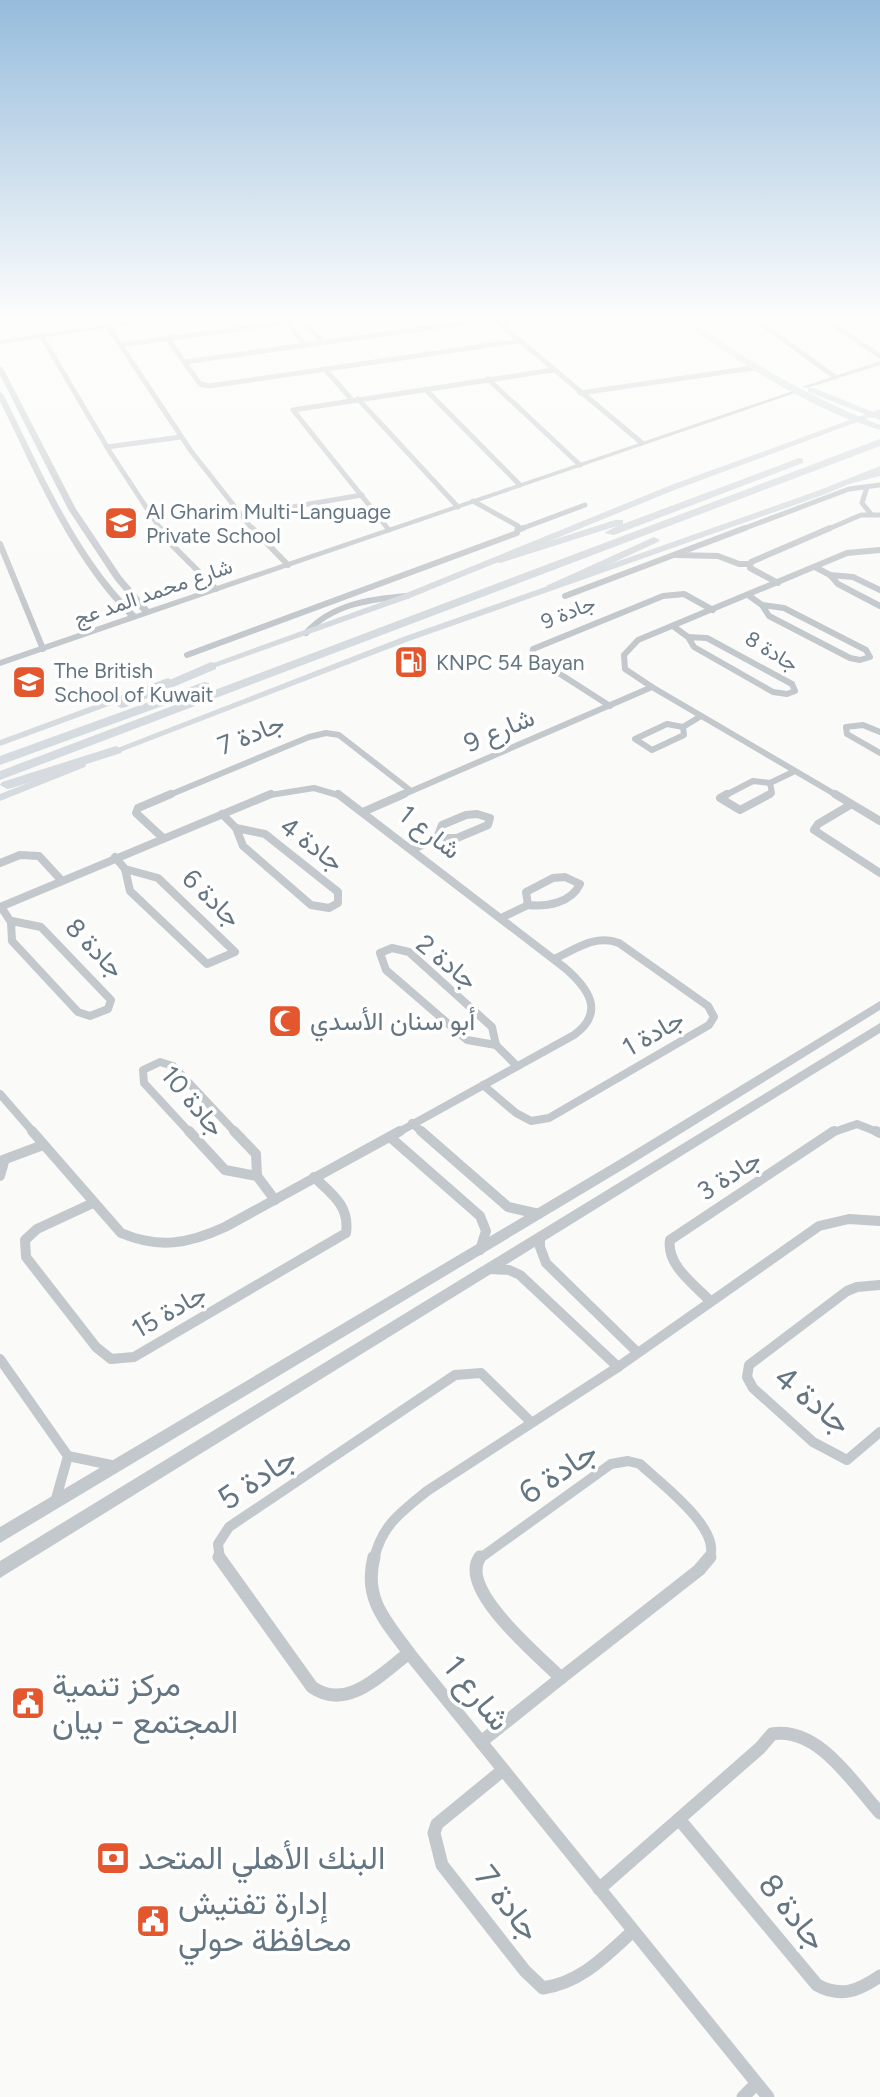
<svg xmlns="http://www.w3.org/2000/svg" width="880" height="2097" font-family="Figtree,Vazirmatn,sans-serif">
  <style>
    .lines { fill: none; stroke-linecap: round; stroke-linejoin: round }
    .minor-far4 { stroke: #c3c8cc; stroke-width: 5 }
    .minor-far3 { stroke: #c3c8cc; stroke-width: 6 }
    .minor-far2 { stroke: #c3c8cc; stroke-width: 8 }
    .minor-far1 { stroke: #c3c8cc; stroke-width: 10 }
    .minor { stroke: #c3c8cc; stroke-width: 13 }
    .tertiary { fill: #c3c8cc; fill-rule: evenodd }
    .secondary { fill: #d6dbdf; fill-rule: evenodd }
    .primary { fill: #d6dbdf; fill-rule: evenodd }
    .motorway { fill: #d6dbdf; fill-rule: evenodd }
    .labels { text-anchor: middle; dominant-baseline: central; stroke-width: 7; stroke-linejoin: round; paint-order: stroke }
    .far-poi-label { font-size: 21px; fill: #657683; stroke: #fff; text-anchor: start }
    .far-street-label { font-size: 21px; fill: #657683; stroke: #fff }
    .street-label { font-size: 26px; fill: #657683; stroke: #fff }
    .poi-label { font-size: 26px; fill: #657683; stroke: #fff; text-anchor: start }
    .near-street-label { font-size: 32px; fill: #657683; stroke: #fff }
    .near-poi-label { font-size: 32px; fill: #657683; stroke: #fff; text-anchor: start }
  </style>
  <rect width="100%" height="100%" fill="#fafaf8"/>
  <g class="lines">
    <!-- minor-far4 -->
    <g class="minor-far4">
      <path d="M494,319L642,443"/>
      <path d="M755,319L835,377"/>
      <path d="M825,319L880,356"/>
      <path d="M302,320L323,342"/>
      <path d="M287,322L305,345"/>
      <path d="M108,326L191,451L253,530"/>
      <path d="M41,335L110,452L161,530"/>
      <path d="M167,338L200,384L209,386L519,341"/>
      <path d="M120,345L311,319"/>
      <path d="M185,362L491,319"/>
      <path d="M325,369L352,400"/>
      <path d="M488,379L580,465"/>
      <path d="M425,389L520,485"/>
      <path d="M580,393L753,368"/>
      <path d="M358,399L458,507"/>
      <path d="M107,447L181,437"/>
      <path d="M867,487L862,503L871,514"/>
      <path d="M473,501L518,526L517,530"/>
      <path d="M239,516L362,495"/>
      <path d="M389,530L293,410L553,370"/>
      <path d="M518,530L585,505"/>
      <path d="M740,530L849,489L880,485"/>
      <path d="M826,530L861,515H880"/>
    </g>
    <!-- minor-far3 -->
    <g class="minor-far3">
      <path d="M160,528L168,541L216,589"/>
      <path d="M252,528L288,565"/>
      <path d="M518,530L523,528"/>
      <path d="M0,544L43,649"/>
      <path d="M676,555L718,556L739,564H749"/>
      <path d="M815,567L830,575L853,577L880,590"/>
      <path d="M830,575L838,584L880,606"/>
      <path d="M778,583L750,568L751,562L830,528"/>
      <path d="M748,595L762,605"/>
      <path d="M565,596L745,528"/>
      <path d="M762,605L784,608L866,650L870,657L860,660L850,658L769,616Z"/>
      <path d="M673,626L688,637"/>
      <path d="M306,633C332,604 370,599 407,596"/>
      <path d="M688,637L707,638L792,684L795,691L787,694L773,692L694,647Z"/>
      <path d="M187,655L517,533L518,528"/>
      <path d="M610,706L532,656L533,649L663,596L684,594L713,610"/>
      <path d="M667,724L683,727L684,735L652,750L635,739Z"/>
      <path d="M683,727L701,716"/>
      <path d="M880,732L863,725L846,727L847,734L880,753"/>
      <path d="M770,783L793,772"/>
      <path d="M167,796L309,737L326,733L339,735L411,791"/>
      <path d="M264,796L314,788L341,796"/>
      <path d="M400,796L652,687"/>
      <path d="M724,796L753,781L770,783"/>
      <path d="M766,796L772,793L770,783"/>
      <path d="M838,796L652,687L625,669L624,655L638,640L847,553L880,550"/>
    </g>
    <!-- minor-far2 -->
    <g class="minor-far2">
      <path d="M338,794L565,968C588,988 606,1012 574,1035L397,1133"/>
      <path d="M727,794L720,798L740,810L770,794"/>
      <path d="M835,794L880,821"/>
      <path d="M850,805L818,824L814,830L880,873"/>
      <path d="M363,812L404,794"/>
      <path d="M222,814L236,828"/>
      <path d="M477,814L490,818L488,825L457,838H437L442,825L466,815Z"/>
      <path d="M236,828L265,834L338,892V903L329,908L311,905L243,846Z"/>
      <path d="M163,838L136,813L138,808L171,794"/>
      <path d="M412,850L437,838"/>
      <path d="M115,857L125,869"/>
      <path d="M0,863L20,855L39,856L62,881"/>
      <path d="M125,869L158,878L235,952L207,964L130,891Z"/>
      <path d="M565,877L580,884C571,903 547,907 528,905L526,892L553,878Z"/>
      <path d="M0,907L271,794"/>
      <path d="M1,907L11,922L12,941L78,1012L90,1016L108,1009L111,1000L41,927L12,921"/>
      <path d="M501,918L528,905"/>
      <path d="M392,948L409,952L492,1027L496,1045L467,1040L386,970L380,953Z"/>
      <path d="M496,1045L517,1066"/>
      <path d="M483,1085L516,1113L531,1121L549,1118L709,1025L714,1017L708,1006L619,943C595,934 576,949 554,959"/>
      <path d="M0,1094L34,1133"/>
      <path d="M412,1123L423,1133"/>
      <path d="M190,1133L144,1083L143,1070L160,1062L173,1066L236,1133"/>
      <path d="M831,1133L857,1124L880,1133"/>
    </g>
    <!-- minor-far1 -->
    <g class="minor-far1">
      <path d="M32,1131L121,1233C159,1249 188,1244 225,1227L400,1131"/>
      <path d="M189,1131L225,1170L257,1176"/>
      <path d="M234,1131L256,1154L257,1176"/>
      <path d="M421,1131L508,1207L539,1214"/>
      <path d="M876,1131L880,1133"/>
      <path d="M390,1137L480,1216L486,1231L480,1250"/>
      <path d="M0,1161L43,1145"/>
      <path d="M0,1176L4,1162"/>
      <path d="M257,1176L275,1200"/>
      <path d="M93,1203L37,1229L25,1240L26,1257L96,1347L111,1359L134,1357L346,1233C350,1206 332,1194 314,1177"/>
      <path d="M540,1238V1247L546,1263L637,1352"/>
      <path d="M489,1269L509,1270L520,1275L618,1367"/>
      <path d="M880,1285L857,1287L847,1291L749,1365L747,1377L753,1388L813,1442L847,1460L880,1432"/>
      <path d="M710,1301C695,1285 666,1265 670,1240L834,1131"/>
      <path d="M0,1359L68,1456L116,1466"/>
      <path d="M55,1502L68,1456"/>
      <path d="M220,1559L218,1544L229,1527L455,1375L481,1373L530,1421"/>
      <path d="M374,1559C382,1525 401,1512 427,1491L618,1367L819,1226L849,1219L880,1221"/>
      <path d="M479,1559L611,1464L628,1461L640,1464C659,1482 724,1530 709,1559"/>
    </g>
    <!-- minor -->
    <g class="minor">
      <path d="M219,1557L312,1687C347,1712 381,1674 409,1653"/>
      <path d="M374,1557C363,1599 386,1621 409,1653L768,2097"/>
      <path d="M480,1557C457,1589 540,1657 561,1678"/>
      <path d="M561,1678L699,1570L710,1557"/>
      <path d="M481,1742L561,1678"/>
      <path d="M503,1770L437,1824L434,1833L442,1865L525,1971L543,1988C582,1982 605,1956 633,1931"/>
      <path d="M679,1819L817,1985C841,1998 858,1991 880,1976"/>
      <path d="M599,1889L760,1748L772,1734C818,1726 853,1783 880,1813"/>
      <path d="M743,2097L756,2084"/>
    </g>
    <!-- tertiary -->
    <g class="tertiary">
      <path d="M152,319H167L0,344V340Z"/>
      <path d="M880,361V365L807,388L802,387Z"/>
      <path d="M0,366L3,368L76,509L121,576L149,609L793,391L798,392L0,666V660L128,616C69,555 37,477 0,401V392L3,394C42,471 74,552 136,614L142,612L115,580L68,509L0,375Z"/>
      <path d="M880,1001V1010L627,1167L0,1543V1527L617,1161Z"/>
      <path d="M880,1023V1033L0,1578V1561Z"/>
    </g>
    <!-- secondary -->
    <g class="secondary">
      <path d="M869,413L876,415L677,489L410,598L205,671L202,672L197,669L404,594L671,485Z"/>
      <path d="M880,466V471L823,495L409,641L110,756H104L102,754L403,637L817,491Z"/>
      <path d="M168,678L173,681L171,683L0,746V740Z"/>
      <path d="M81,762L86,765L85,767L0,801V794Z"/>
    </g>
    <!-- primary -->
    <g class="primary">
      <path d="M681,319H688C748,362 811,398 880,425V430C823,413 769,381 720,348C707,339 691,330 681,319Z"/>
      <path d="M808,388H814L880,415V420L808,392Z"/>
      <path d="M880,470V476L849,484L845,481Z"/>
    </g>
    <!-- motorway -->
    <g class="motorway">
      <path d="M880,409V416L872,418L867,415Z"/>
      <path d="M880,439V446L0,780V771Z"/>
      <path d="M799,458L803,459V463L614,535L604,533L617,526L500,563L490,560L615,520H623V524Z"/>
      <path d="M654,537L660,540L658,542L556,589L546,586Z"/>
      <path d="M211,662L216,663V669L126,707L121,708L114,704Z"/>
      <path d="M204,682L209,683V689L0,765V756Z"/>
      <path d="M116,746L123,750L121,753L12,788L7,789L0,785L2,782Z"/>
    </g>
  </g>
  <!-- sky -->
  <linearGradient id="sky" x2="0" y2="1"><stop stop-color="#96bcdc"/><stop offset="0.52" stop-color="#fdfdfc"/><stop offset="1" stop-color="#fdfdfc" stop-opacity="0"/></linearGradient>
  <rect width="880" height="612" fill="url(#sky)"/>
  <!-- icons -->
  <defs>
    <g id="school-square" transform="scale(1.75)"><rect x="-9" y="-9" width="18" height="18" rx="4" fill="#e4572e" stroke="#fff"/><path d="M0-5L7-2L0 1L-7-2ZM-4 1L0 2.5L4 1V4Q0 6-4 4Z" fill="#fff"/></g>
    <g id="fuel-square" transform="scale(1.75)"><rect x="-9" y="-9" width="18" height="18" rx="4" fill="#e4572e" stroke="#fff"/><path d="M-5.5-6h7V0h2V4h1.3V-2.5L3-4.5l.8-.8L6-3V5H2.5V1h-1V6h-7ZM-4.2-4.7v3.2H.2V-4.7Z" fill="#fff"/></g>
    <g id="mosque-square" transform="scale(1.75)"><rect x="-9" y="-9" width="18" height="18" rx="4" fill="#e4572e" stroke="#fff"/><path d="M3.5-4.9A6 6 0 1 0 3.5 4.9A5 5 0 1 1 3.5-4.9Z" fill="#fff"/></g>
    <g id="civic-square" transform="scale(1.75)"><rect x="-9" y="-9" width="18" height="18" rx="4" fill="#e4572e" stroke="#fff"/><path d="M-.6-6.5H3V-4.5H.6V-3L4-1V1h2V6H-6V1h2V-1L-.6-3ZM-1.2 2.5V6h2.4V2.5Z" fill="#fff"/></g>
    <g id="bank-square" transform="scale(1.75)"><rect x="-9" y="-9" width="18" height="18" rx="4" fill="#e4572e" stroke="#fff"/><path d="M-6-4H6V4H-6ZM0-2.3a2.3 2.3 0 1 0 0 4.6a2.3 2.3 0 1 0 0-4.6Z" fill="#fff"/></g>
  </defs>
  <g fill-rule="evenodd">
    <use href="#school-square" x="121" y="523"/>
    <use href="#fuel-square" x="411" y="662"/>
    <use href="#school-square" x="29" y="682"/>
    <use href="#mosque-square" x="285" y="1021"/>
    <use href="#civic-square" x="28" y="1703"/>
    <use href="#bank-square" x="113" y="1858"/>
    <use href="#civic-square" x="153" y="1921"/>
  </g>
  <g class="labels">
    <!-- far-poi labels -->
    <g class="far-poi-label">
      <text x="146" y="511">Al Gharim Multi-Language<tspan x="146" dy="24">Private School</tspan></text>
      <text x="436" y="662">KNPC 54 Bayan</text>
      <text x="54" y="670">The British<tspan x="54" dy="24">School of Kuwait</tspan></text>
    </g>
    <!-- far-street labels -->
    <g class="far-street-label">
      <text transform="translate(153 592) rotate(-19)">شارع محمد المد عج</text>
      <text transform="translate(568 612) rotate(-22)">جادة 9</text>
      <text transform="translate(772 651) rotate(31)">جادة 8</text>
    </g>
    <!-- street labels -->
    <g class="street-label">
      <text transform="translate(499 730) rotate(-23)">شارع 9</text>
      <text transform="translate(251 734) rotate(-22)">جادة 7</text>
      <text transform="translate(430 832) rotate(38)">شارع 1</text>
      <text transform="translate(312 844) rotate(37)">جادة 4</text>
      <text transform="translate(212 898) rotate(44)">جادة 6</text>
      <text transform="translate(95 948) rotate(46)">جادة 8</text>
      <text transform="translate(447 962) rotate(39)">جادة 2</text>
      <text transform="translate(653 1033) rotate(-30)">جادة 1</text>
      <text transform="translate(193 1101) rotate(50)">جادة 10</text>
      <text transform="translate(729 1175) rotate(-33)">جادة 3</text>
      <text transform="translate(169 1311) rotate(-30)">جادة 15</text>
    </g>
    <!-- poi labels -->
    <g class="poi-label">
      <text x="310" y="1021">أبو سنان الأسدي</text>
    </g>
    <!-- near-street labels -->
    <g class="near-street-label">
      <text transform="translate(813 1400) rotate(39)">جادة 4</text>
      <text transform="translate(558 1472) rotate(-34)">جادة 6</text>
      <text transform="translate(257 1478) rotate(-34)">جادة 5</text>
      <text transform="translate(477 1693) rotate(51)">شارع 1</text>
      <text transform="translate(508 1903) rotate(52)">جادة 7</text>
      <text transform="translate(793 1912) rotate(51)">جادة 8</text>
    </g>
    <!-- near-poi labels -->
    <g class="near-poi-label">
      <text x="52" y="1685">مركز تنمية<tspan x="52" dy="37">المجتمع - بيان</tspan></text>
      <text x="138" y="1858">البنك الأهلي المتحد</text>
      <text x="178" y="1903">إدارة تفتيش<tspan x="178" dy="37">محافظة حولي</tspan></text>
    </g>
  </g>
</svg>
